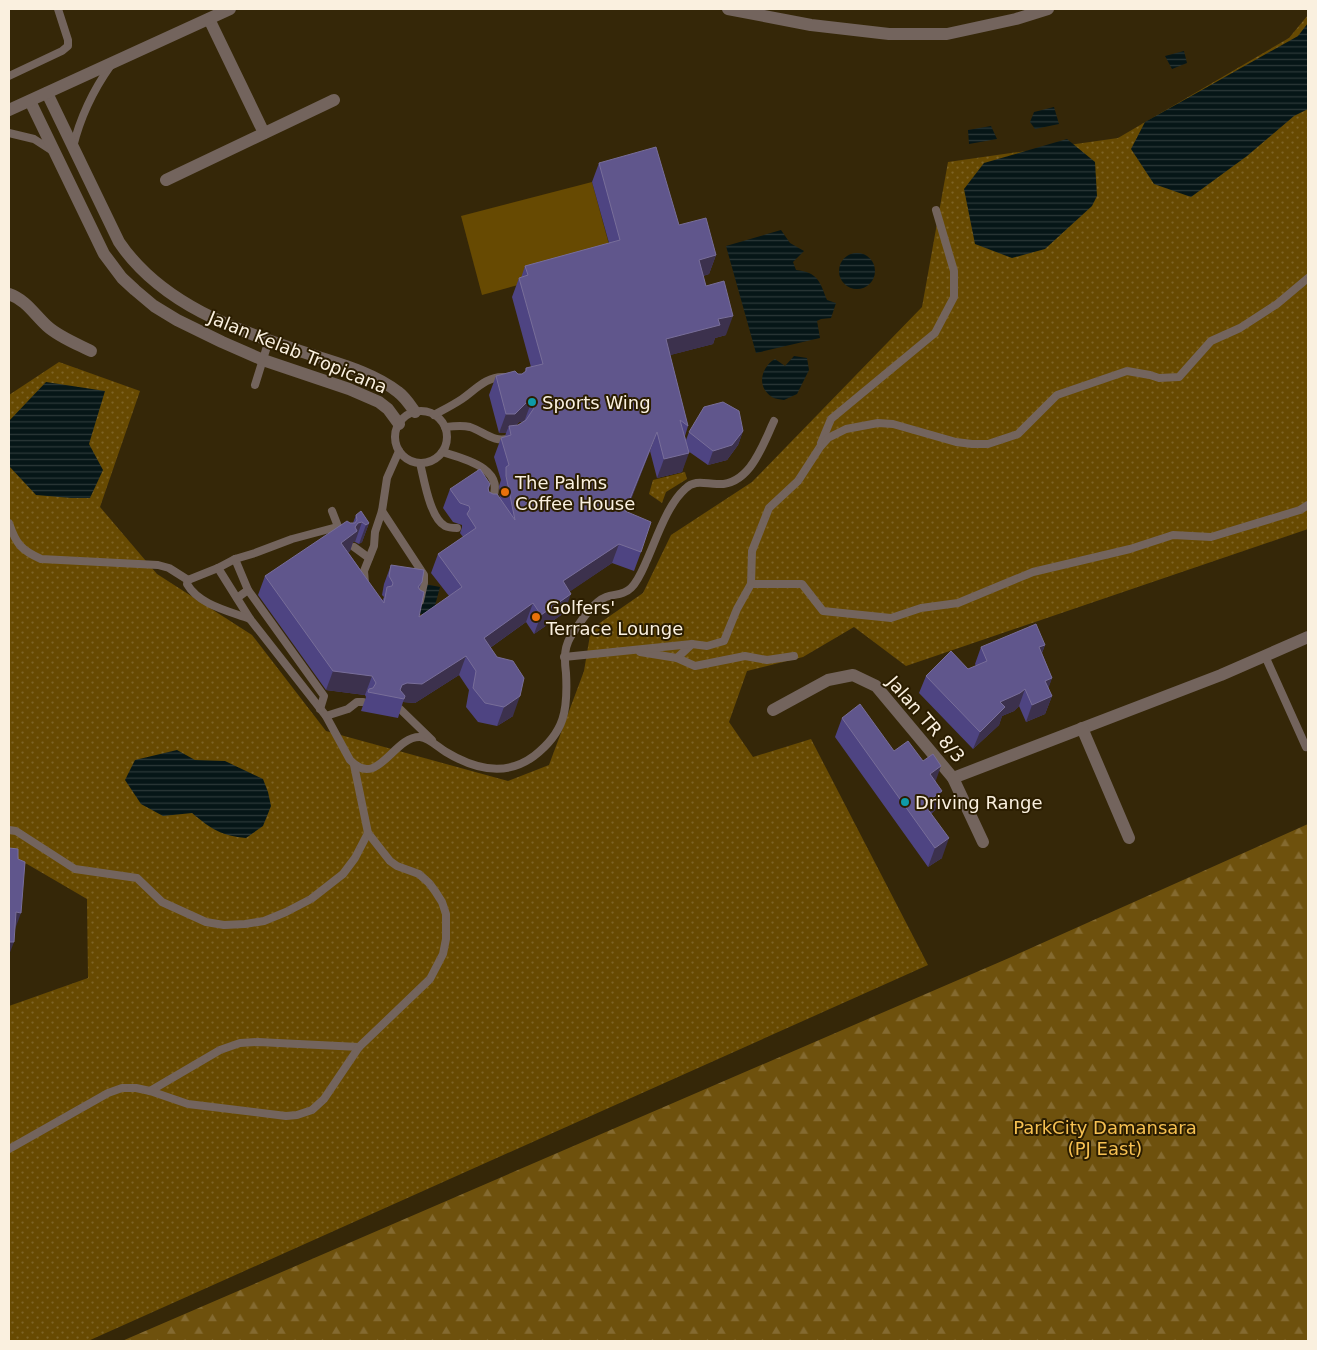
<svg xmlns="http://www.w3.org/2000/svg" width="1317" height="1350" font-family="'DejaVu Sans',sans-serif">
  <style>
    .grass { fill: url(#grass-dots) }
    .forest { fill: url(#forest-firs) }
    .pitch { fill: #674a02 }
    .water { fill: url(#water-rules) }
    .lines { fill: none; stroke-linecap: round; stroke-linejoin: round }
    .service { stroke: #73645d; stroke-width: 8 }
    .minor { stroke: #73645d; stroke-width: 12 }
    .wall { fill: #4e4482; fill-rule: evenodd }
    .shaded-wall { fill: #3c314d }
    .building { fill: #60568c; stroke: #786e99 }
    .culture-dot { fill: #0f9aa8; stroke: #2b1d00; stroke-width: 2 }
    .food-dot { fill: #e8710a; stroke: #2b1d00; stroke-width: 2 }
    .labels { text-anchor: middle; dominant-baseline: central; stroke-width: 4; stroke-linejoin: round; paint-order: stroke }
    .street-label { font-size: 18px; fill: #faf0df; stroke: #2b1d00 }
    .poi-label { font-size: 18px; fill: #faf0df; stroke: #2b1d00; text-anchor: start }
    .park-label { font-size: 18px; fill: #f7c152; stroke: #2b1d00 }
  </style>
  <defs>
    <pattern id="grass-dots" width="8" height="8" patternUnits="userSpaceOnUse" patternTransform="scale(1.25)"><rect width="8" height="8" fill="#674a02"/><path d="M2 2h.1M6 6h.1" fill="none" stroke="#7e6426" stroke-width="1.8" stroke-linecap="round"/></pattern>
    <pattern id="forest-firs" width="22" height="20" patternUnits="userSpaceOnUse" patternTransform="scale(1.25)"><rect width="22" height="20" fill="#6e510d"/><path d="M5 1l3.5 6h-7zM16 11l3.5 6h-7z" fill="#846a30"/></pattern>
    <pattern id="water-rules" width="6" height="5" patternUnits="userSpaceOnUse" patternTransform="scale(1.25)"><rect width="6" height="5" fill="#061617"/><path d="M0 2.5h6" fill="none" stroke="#2b3838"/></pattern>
  </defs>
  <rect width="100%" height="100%" fill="#352708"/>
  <!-- grass -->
  <g class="grass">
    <path d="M1308,15V529L906,666L854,627L803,657L747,671L729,722L753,757L811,739L928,965L88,1341H9V1006L88,978L87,899L27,864L9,859V395L59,362L140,391L100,507L157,574L252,635L326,731L508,781L549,765L584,671L591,629L643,593L671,535L752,482L922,307L948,162L1118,138L1289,38Z"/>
    <path d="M685,472L687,479L666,492L662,503L649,494L653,480Z"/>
  </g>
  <!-- forest -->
  <path class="forest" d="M1308,824V1341H122L1009,958Z"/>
  <!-- pitch -->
  <path class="pitch" d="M592,182L613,259L482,295L461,216Z"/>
  <!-- water -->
  <g class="water">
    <path d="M1308,23V109L1294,116L1247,156L1191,197L1154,184L1131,149L1145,122L1298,36Z"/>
    <path d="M1184,51L1187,63L1172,69L1165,56Z"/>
    <path d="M1054,107L1059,124L1035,129L1030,122L1034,112Z"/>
    <path d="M991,126L997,139L969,144L968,130Z"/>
    <path d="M1067,139L1095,162L1097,196L1092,206L1045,249L1012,258L975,244L964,189L984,163Z"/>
    <path d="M781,230L790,243L804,251L793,262L796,270C818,272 820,282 827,300L836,303L831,318L821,319L817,321L820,338L756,353L726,246Z"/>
    <circle cx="857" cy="271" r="18"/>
    <path d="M794,356L807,358L809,370L797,394L784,400C780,399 775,399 772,397C756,387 761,367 775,359L785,366Z"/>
    <path d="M46,382L105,391L89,444L103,470L90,498H71L36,495L9,466V421Z"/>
    <path d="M425,584L440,587L433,613L420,614Z"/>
    <path d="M177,750L195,760L225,761L263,779L268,792L271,806L263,826L246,838C222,836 211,829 192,813L163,816L141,804L125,780L135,760Z"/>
  </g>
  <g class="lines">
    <!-- service -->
    <g class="service">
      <path d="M9,76L62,51L68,46V40L58,9"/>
      <path d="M9,133L34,139L51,150"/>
      <path d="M73,147C80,118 94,89 111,65"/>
      <path d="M255,385L269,340"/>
      <circle cx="421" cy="437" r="26"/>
      <path d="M434,415C443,410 453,405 462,399C475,390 487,376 504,377"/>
      <path d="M445,427C454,426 462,425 470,427C483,431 495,444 509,438"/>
      <path d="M821,443L831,419L935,333L954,297V271L936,210"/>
      <path d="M442,452C465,459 508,469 491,502"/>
      <path d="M420,463C424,479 430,518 445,526C449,528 452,528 457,528"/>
      <path d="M332,511L339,529"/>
      <path d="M382,511L424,575V583L420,601"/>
      <path d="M9,523C16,544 21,550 41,559L158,565L169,568L188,580"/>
      <path d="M354,547L369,558"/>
      <path d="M235,559L248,590"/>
      <path d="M218,568L250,619L326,716L350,760C378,790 393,736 420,737C429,738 438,747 446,752C474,769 506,777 534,756C565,732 568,710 566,673C564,658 564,645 573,633C581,621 593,602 606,597C615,594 624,595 631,588C638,581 642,571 646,562C656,540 667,505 685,489C695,479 705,484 717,484C750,486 763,444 774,421"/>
      <path d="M188,580L218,568L235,559L255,553L292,539L337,527"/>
      <path d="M188,580L187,584C199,605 229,611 250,619"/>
      <path d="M365,583L364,571L374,546L375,532L382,511L387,478L399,451"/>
      <path d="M751,584H802L823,611L891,618L921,608L958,603L1033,572L1130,549L1173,535L1211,537L1300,510L1308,505"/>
      <path d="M237,598L248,590L324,696L320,709"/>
      <path d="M640,652L677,658L692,644"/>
      <path d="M1265,656L1306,747"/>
      <path d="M564,657L692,644L707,646L724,641L737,609L751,584L752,551L769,508L798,481L820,447L828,438L846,429L878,423L893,424L956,442L972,444H988L1018,434L1057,395L1127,371L1150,375L1159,378L1179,377L1211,341L1240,328L1277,304L1308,278"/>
      <path d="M677,658L695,666L745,656L767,660L794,656"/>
      <path d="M399,708L432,740"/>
      <path d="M326,716L348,709L357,702H363"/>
      <path d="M9,830L16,831L75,869L137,878L162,902L206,922L224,925L245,924L264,921L286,912L311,899L343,874L355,858L368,833"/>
      <path d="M150,1091L220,1050L240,1043L258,1042L359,1047"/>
      <path d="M9,1149L108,1093L122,1088H136L150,1091L188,1104L286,1116L297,1115L312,1110L324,1099L359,1047L430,979L443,954L446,939V914L442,902L435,891L429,883L419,874L397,866L390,861L368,833L354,765"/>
    </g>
    <!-- minor -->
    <g class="minor">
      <path d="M728,9L811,25L889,34H947L1016,19L1048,9"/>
      <path d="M209,19L264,133"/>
      <path d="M47,93L119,242C161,304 235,330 303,352C335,363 371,371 398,392C405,397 410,405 415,412"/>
      <path d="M30,101L104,254L122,278L135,290L154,306L177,320L222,342L263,360L349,389L379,402L388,409L399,424"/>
      <path d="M9,110L230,9"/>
      <path d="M166,180L334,100"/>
      <path d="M9,294C26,300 34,314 47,326C59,337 77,344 91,351"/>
      <path d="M773,710L828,680L853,675L876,686L953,778L1221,675L1308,637"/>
      <path d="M1082,728L1129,838"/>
      <path d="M953,778L983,842"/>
    </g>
  </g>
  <!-- wall -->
  <g class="wall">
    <path d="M599,163L716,255L709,274L703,276L706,286L726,335L715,338L713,344L670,355L688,426L685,436L686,440L689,432L743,431L738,445L727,460L708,465L688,451L682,472L657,478L650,451L626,512L641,552L634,571L612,563L570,591L564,613L534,634L526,622L490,648L513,716L497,726L478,722L466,707L469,690L459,675L415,703L403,702L398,718L361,711L366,697L365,695L326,690L258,595L265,576L350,523H353L356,515L369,523L362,542L359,544L355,542H353L350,551L348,552L382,601L384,597L382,595L384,584L391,565L422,582L419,589V617L449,596L431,573L438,554L463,537L460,533L462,527V525L453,522L443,508L450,489L490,484L489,489V492L500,498L499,486L501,480L494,457L501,438L505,437L506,433H499L489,395L496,376L518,374H522L525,372L526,368L531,367L512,297L519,278H521L525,266L609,243L592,182ZM519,422H523L518,425H516Z"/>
    <path d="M1045,645L1042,653L1052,678L1048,688L1052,696L1045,714L1026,722L1019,706L1014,711L1002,716L999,725L973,749L919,693L926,676L968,669L976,666L975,664L981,647Z"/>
    <path d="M842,718L894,751L923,761L936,782L935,810L931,814L942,858L928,867L835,737Z"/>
  </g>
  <!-- shaded-wall -->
  <g class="shaded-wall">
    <path d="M716,255L709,274L692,279L699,260Z"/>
    <path d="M733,316L726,335L715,338L713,344L659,358L666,339L718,319Z"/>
    <path d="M526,403H531L524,422H519L510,431L509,426L506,433H499L506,414Z"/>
    <path d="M743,431L738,445L727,460L708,465L713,451Z"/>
    <path d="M657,432L650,451L618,530L625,511Z"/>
    <path d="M689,453L682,472L657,478L664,459Z"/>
    <path d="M362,522L355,542H353L350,551L334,562L341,543L358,523Z"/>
    <path d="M369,523L362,542L359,544L366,525Z"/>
    <path d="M619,544L612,563L556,601L563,581Z"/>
    <path d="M571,594L564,613L534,634L541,615Z"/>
    <path d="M533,603L526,622L477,657L484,638Z"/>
    <path d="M1045,645L1038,662L1039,647Z"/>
    <path d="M466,656L459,675L415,703L403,702L404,699L398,697L402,685Z"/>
    <path d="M333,671L372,676L365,695L326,690Z"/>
    <path d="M1052,678L1046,695L1045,681Z"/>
    <path d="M1025,689L1019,706L1014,711L1002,716L999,725L973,749L980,732L1000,702Z"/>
    <path d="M520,696L513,716L497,726L504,707Z"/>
    <path d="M1052,696L1045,714L1026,722L1032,705Z"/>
    <path d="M941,766L934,786L930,774Z"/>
    <path d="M942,791L935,810L917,823L924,804Z"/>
    <path d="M949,838L942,858L928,867L935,848Z"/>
    <path d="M16,912L21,913L14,932Z"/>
    <path d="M9,942H14L9,955Z"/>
  </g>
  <!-- building -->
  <g class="building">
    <path d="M656,147L679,225L706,218L716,255L699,260L706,286L724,281L733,316L718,319L720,325L666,339L688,426L680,420L689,453L664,459L657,432L625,511L651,522L641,552L619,544L563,581L571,594L541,615L533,603L484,638L497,657L513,661L524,678L520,696L504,707L485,703L473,688L476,671L466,656L422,684L407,683L402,685L400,690L405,696L404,699L368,692L369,689L373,688L376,683L372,676L333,671L265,576L347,521L350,523H355L357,520L356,515L361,511L369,523L366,525L362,522L358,523L355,527L357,531L341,543L384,603L387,587L392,586L393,583L389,576L391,565L424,570L422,582L418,587L420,590L424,592L419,617L462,587L438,554L476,528L467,514L470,509L469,506L460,503L450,489L480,469L490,484L488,488L489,492L493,494H497L515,520L506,476V467L509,465L501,438L511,435L509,426L518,425L526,420L534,408L531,403H526L515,414H506L496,376L515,371L518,374H522L526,371V368L543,364L519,278L528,275L525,266L620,240L599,163Z"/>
    <path d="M723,402L739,411L743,431L732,445L713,451L689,432L704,407Z"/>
    <path d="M1036,624L1045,645L1039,647L1052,678L1045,681L1052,696L1032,705L1025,689L1020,693L1000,702L1005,707L980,732L926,676L951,651L968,669L987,661L981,647Z"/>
    <path d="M860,704L894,751L908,741L923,761L933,754L941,766L930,774L942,791L924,804L949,838L935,848L842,718Z"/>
    <path d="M9,848L18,849V859L25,862L21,913L16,912L14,942H9Z"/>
  </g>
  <!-- markers -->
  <g class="culture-dot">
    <circle cx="532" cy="402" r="5"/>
    <circle cx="905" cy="802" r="5"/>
  </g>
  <g class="food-dot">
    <circle cx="505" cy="492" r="5"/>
    <circle cx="536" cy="617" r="5"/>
  </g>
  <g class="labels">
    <!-- street labels -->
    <g class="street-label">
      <text transform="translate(298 352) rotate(22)">Jalan Kelab Tropicana</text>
      <text transform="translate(926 719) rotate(49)">Jalan TR 8/3</text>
    </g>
    <!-- poi labels -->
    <g class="poi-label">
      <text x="542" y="402">Sports Wing</text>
      <text x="515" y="482">The Palms<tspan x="515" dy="21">Coffee House</tspan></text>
      <text x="546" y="607">Golfers'<tspan x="546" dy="21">Terrace Lounge</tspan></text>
      <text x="915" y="802">Driving Range</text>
    </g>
    <!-- park labels -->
    <g class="park-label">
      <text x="1105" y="1127">ParkCity Damansara<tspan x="1105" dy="21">(PJ East)</tspan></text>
    </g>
  </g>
  <!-- border -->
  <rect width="1317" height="1350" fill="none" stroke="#faf0df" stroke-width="20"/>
</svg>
